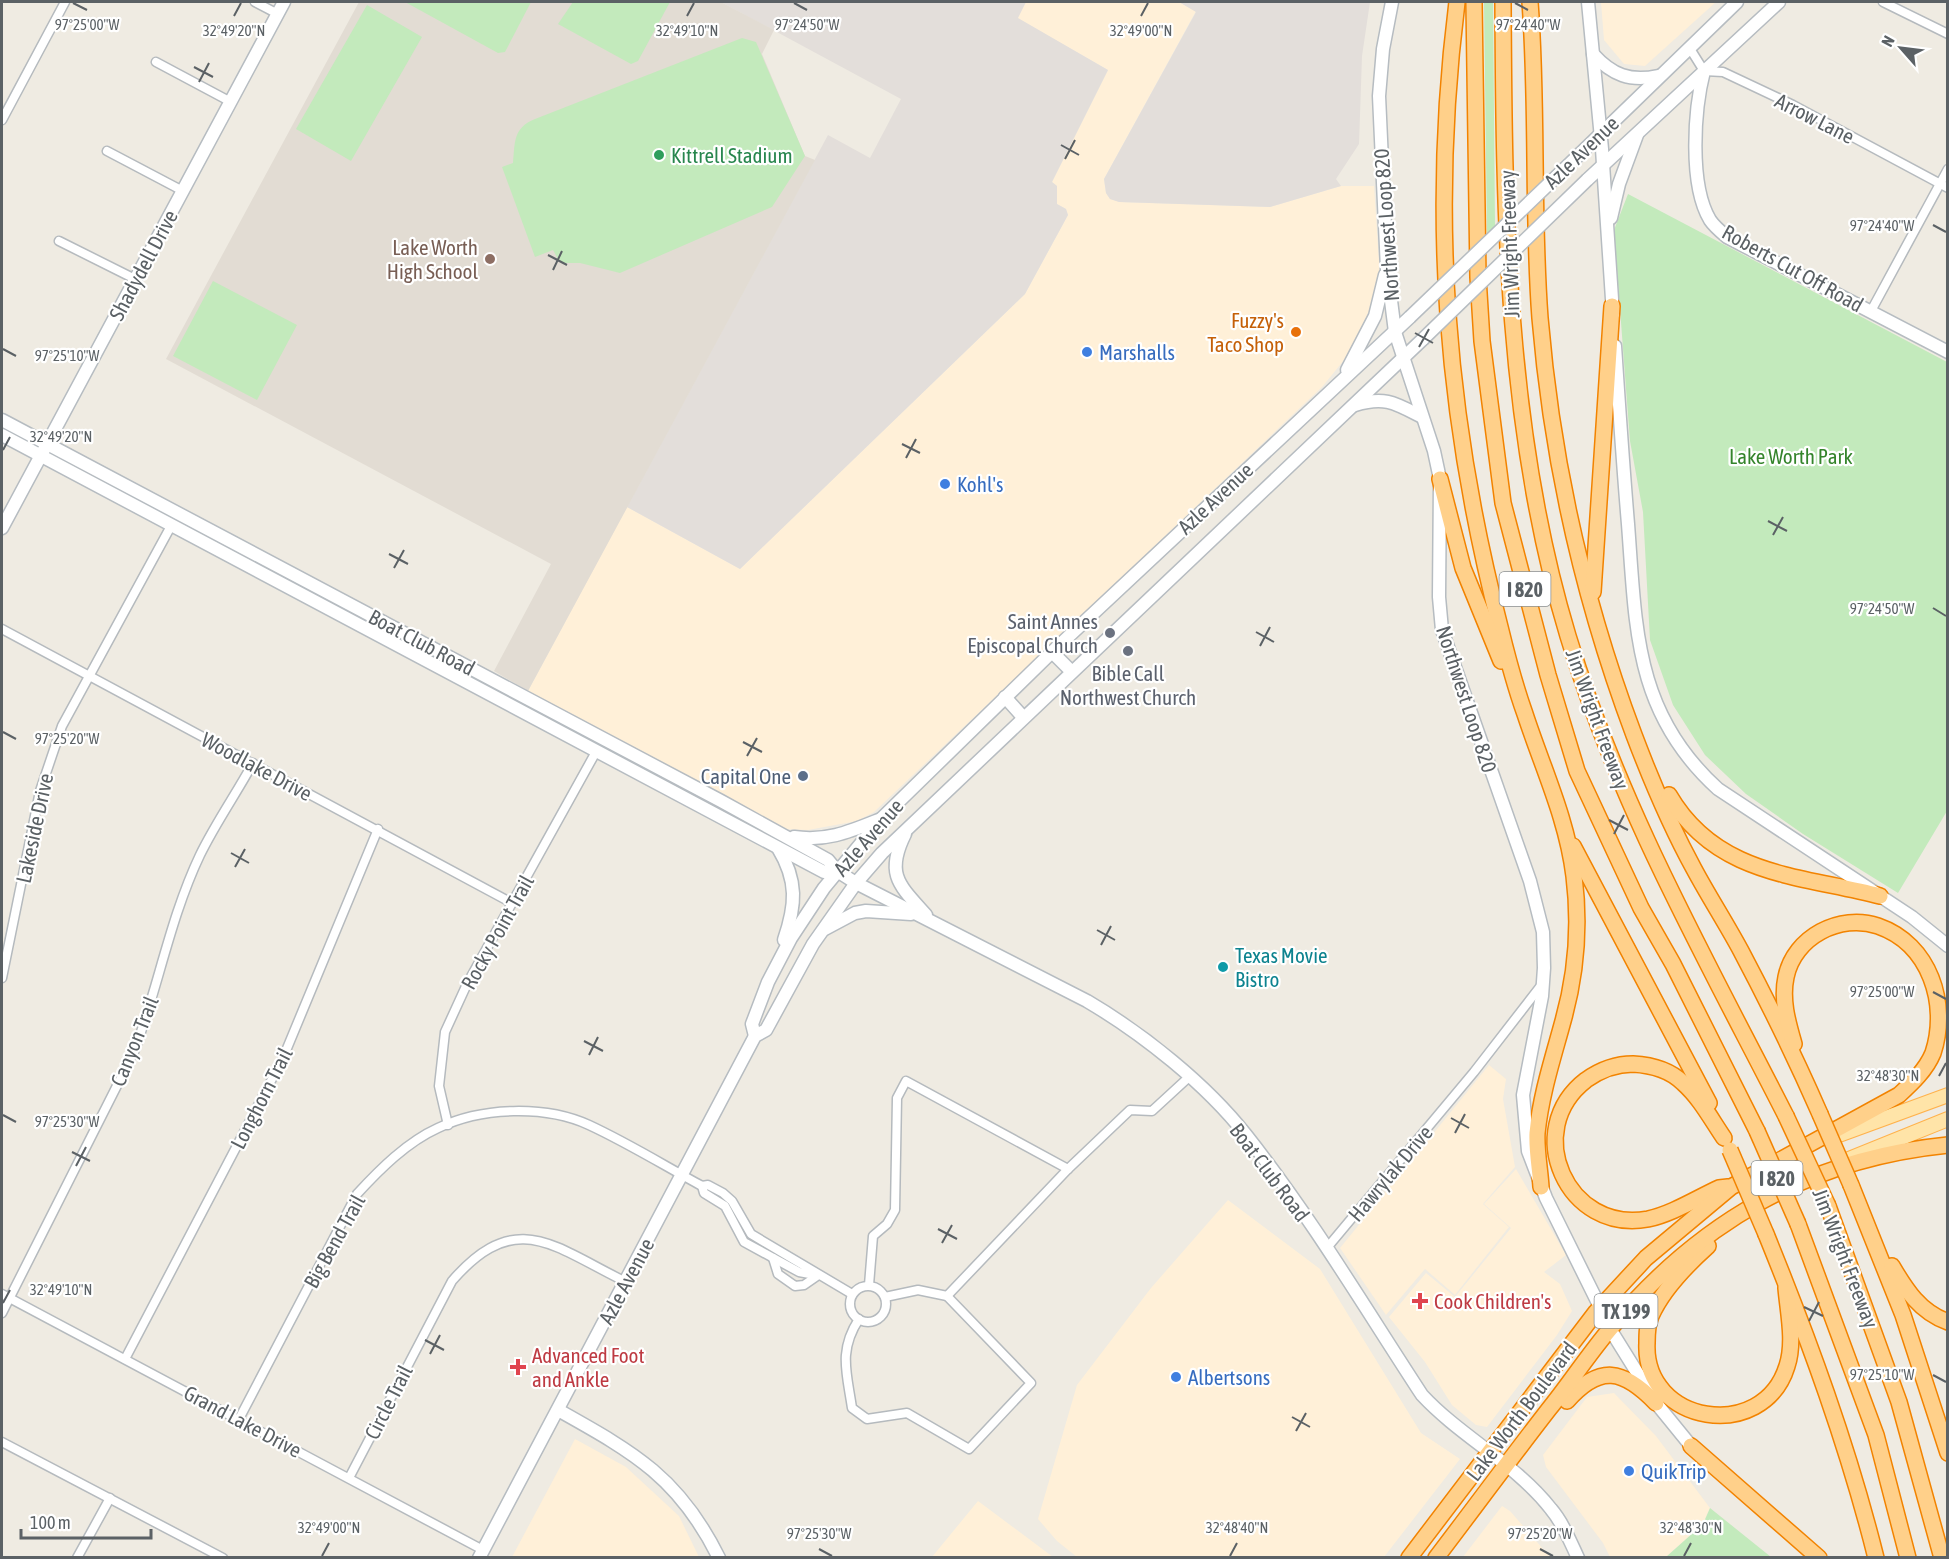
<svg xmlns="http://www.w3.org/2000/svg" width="1949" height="1559" font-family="'Asap Condensed',sans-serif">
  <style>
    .commercial { fill: #fff0d8 }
    .industrial { fill: #e3deda }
    .education { fill: #e2dcd3 }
    .green { fill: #c3eabc }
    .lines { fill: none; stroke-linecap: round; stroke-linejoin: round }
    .street-casing { stroke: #b5babe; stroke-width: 11 }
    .secondary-casing { stroke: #b6bcc1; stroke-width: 15 }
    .primary-casing { stroke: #ffb24c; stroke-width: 16 }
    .highway-casing { stroke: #f28300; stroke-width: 18 }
    .street { stroke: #fff; stroke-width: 8 }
    .secondary { stroke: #fff; stroke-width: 12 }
    .primary { stroke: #ffe4a8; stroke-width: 14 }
    .highway { stroke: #ffd08a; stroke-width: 15 }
    .secondary-bridge-casing { stroke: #b6bcc1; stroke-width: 15; stroke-linecap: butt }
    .highway-bridge-casing { stroke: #f28300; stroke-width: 18; stroke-linecap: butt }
    .secondary-bridge { stroke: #fff; stroke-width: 12 }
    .highway-bridge { stroke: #ffd08a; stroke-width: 15 }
    .ticks { fill: none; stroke: #5b6165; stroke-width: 2 }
    .leisure-dot { fill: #2e9e5b; stroke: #fff; stroke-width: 2 }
    .education-dot { fill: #8d6e63; stroke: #fff; stroke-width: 2 }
    .food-dot { fill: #e8710a; stroke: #fff; stroke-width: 2 }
    .shop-dot { fill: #3f7fe0; stroke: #fff; stroke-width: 2 }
    .worship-dot { fill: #6b7280; stroke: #fff; stroke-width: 2 }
    .service-dot { fill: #5c6f8a; stroke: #fff; stroke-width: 2 }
    .culture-dot { fill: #0f9aa8; stroke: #fff; stroke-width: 2 }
    .health-dot { fill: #e0444e; stroke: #fff; stroke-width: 2 }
    .labels { text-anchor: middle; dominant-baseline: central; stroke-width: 4.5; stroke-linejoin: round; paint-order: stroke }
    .shield { fill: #fff; stroke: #8c9093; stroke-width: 1.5 }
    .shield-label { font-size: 20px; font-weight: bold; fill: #5b6165 }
    .street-label { font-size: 21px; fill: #5b6165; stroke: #fff }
    .leisure-label { font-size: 21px; fill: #27864d; stroke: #fff; text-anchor: start }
    .education-label { font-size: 21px; fill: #785e54; stroke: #fff; text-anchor: end }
    .food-label { font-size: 21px; fill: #c56008; stroke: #fff; text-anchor: end }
    .shop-label { font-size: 21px; fill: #366cbe; stroke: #fff; text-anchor: start }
    .park-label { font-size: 21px; fill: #34842b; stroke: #fff }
    .worship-label { font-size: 21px; fill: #5b616d; stroke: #fff; text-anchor: end }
    .service-label { font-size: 21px; fill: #4e5e75; stroke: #fff; text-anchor: end }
    .culture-label { font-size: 21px; fill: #0d838f; stroke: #fff; text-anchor: start }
    .health-label { font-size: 21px; fill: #be3a42; stroke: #fff; text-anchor: start }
    .ticks-label { font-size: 15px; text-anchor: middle; fill: #5b6165; stroke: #fff; stroke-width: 4.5; stroke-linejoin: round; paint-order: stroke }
  </style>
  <rect width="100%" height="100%" fill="#efebe2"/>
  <!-- commercial -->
  <g class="commercial">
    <path d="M1026,2H1179L1196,11L1104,179L1106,193L1110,199L1120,202L1270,207L1341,186H1374L1380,277L1374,300L1349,354L1322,387L874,812L857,821L808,830L783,829L528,691L627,507L740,569L1025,294L1068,215L1066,209L1057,204V186L1052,182L1108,70L1017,18Z"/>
    <path d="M1601,2H1716L1645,66L1624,64L1604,40Z"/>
    <path d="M1489,1065L1506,1079L1503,1099L1515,1167L1483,1204L1509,1227L1455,1295L1425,1269L1386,1315L1340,1248Z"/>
    <path d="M1516,1169L1566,1255L1544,1272L1560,1284L1572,1311L1557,1335L1487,1427L1476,1425L1452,1405L1425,1362L1389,1317L1426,1273L1455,1297L1511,1228L1484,1204Z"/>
    <path d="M1228,1200L1320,1269L1421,1433L1460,1459L1384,1557H1077L1057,1541L1038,1519L1077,1385L1151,1288Z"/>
    <path d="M1614,1393L1656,1436L1710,1508L1703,1524L1666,1557H1610L1603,1543L1546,1467L1543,1455L1587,1397Z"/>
    <path d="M575,1439L626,1467L679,1516L699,1557H512Z"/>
    <path d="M978,1501L1053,1557H932Z"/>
    <path d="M1502,1506L1510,1511L1550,1557H1463Z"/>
  </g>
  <!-- industrial -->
  <g class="industrial">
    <path d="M721,2H1026L1018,18L1108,70L1052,182L1057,186V204L1066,209L1068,215L1025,294L740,569L627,507L828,135L870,158L901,99Z"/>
    <path d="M1179,2H1370L1362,56L1359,144L1336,179L1341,186L1270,207L1119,202L1110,199L1106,193L1104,179L1196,12Z"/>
  </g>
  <!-- education -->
  <path class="education" d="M359,2H721L774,30L762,54L805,156L815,160L528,691L494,671L551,564L166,359Z"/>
  <!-- green -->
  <g class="green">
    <path d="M405,2H531L505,52L498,53Z"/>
    <path d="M573,2H670L638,61L631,64L558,24Z"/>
    <path d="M1484,2H1493L1495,226L1487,234Z"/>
    <path d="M367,5L422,37L351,161L296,129Z"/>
    <path d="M742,38L756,42L805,156L772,207L620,273L580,263H565L559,261L553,250L535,257L502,167L513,163C515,142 513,128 535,119Z"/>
    <path d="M1628,194L1947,362V811L1898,893L1803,834L1746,794L1705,755L1673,705L1650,640L1643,512L1630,441L1614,230Z"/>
    <path d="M213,281L297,325L257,400L173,356Z"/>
    <path d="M1710,1508L1771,1557H1666L1703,1524Z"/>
  </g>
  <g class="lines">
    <!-- street casing -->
    <g class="street-casing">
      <g id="street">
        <path d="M255,2L278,14"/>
        <path d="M1883,2L1948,34"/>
        <path d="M1689,47L1704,71L1723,72L1793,105L1948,188"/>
        <path d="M156,62L231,102"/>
        <path d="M2,120L65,2"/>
        <path d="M107,151L183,191"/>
        <path d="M59,241L135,279"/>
        <path d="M1871,311L1948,169"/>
        <path d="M2,629L512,903"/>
        <path d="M2,978L40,791L62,726L171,526"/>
        <path d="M448,1125L439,1086L445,1032L467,984L597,750"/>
        <path d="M702,1186L704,1193L725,1206L744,1242L799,1272L815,1275"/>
        <path d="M1326,1249L1474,1072L1543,983"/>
        <path d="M773,1258L778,1274L795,1286L804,1285L817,1276"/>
        <path d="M869,1285L873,1236L887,1224L895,1210L897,1098L906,1081L1068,1169"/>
        <circle cx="868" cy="1304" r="18"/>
        <path d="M2,1294L483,1550"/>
        <path d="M885,1297L918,1290L947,1296L1068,1169L1130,1110L1152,1111L1189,1077"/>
        <path d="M2,1313L134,1052C158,988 170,918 200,855C215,824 236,794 253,763"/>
        <path d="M859,1319C838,1351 847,1373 852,1408L867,1419L907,1413L969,1449L1031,1383L947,1296"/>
        <path d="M125,1359L283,1058L378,829"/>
        <path d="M239,1419L357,1194C380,1169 407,1142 438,1128C482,1107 545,1105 589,1125C628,1143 665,1166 702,1186L708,1185L723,1193L732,1201L751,1234L852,1294"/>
        <path d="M2,1442L223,1558"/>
        <path d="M349,1478L452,1281C516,1207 554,1247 626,1282"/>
        <path d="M77,1558L110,1498"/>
      </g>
    </g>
    <!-- secondary casing -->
    <g class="secondary-casing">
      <g id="secondary">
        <path d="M1392,2L1383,49L1379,96L1387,269L1395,332L1434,451L1440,479L1439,597L1442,630L1530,881L1543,932L1544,968L1542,996L1523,1095L1528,1151L1546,1198L1600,1307"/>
        <path d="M1588,2L1602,149L1613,314"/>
        <path d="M1593,54C1612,75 1630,82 1658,76"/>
        <path d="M1704,71C1694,110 1689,185 1710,220C1714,226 1721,232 1727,237L1948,352"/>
        <path d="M1581,153L1737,2"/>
        <path d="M1587,180L1779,2"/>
        <path d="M1611,218L1619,184L1637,135"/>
        <path d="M1615,346C1619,406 1623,465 1628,524C1636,628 1634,713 1718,789L1912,917L1948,946"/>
        <path d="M1347,370L1375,316L1385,275"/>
        <path d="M1355,405C1385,396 1395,403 1422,417"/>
        <path d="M2,420L721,801L828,860L837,871L856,883L1087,1001C1143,1034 1206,1084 1246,1135C1311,1217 1365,1308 1422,1395C1461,1437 1516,1464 1551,1509C1563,1523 1570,1541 1578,1558"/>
        <path d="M2,435L824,872L837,871"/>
        <path d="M2,528L284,2"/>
        <path d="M1052,652L1071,671"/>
        <path d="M1005,697L1023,717"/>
        <path d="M905,834C885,874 899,885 926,915"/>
        <path d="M794,837C827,842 851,831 881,819"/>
        <path d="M778,848C798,881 796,905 784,940"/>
        <path d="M825,929L855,913L866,911L911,914"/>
        <path d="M755,1036L752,1024L768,982L791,938L824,888L882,818L1052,652L1410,317"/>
        <path d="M1610,1329L1656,1403L1691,1446"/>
        <path d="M558,1410C633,1452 679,1477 719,1558"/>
        <path d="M479,1558L755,1036L766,1030L813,944L856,883L882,853L1423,339"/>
      </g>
    </g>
    <!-- primary casing -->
    <g class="primary-casing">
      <g id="primary">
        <path d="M1828,1139L1948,1095"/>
        <path d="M1844,1161L1948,1119"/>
      </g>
    </g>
    <!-- highway casing -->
    <g class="highway-casing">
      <g id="highway">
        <path d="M1457,2C1430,216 1446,418 1500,627C1507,656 1515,686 1525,714C1543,769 1567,819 1574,876C1580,924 1576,975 1563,1021C1553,1058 1541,1094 1537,1133C1536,1150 1540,1170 1541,1187"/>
        <path d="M1474,2L1478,277L1482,341L1503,503L1548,675L1577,771L1641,908L1673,964L1757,1131"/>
        <path d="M1503,2C1504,214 1506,431 1568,636C1619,806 1706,959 1786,1116"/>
        <path d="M1530,2C1538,107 1532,213 1540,318C1552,461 1584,602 1634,735C1651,780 1671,827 1694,869C1709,897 1726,923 1741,951C1769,1004 1796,1059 1820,1114"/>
        <path d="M1440,479L1463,568L1501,661"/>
        <path d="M1593,592L1612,306"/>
        <path d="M1669,795C1716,876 1799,875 1880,896"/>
        <path d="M1573,846L1709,1103"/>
        <path d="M1724,1138C1711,1119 1700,1098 1683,1083C1670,1070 1651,1065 1633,1064C1616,1064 1600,1070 1586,1080C1521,1130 1567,1234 1648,1219C1672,1214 1697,1198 1719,1188L1728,1187"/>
        <path d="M1851,1185L1903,1315L1948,1453"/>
        <path d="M1828,1206L1899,1402L1942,1558"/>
        <path d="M1798,1224L1876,1435L1908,1558"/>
        <path d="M1766,1234C1809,1340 1848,1446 1876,1558"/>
        <path d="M1708,1246C1688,1264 1662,1291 1651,1316C1647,1325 1647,1334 1647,1343C1643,1424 1763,1444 1787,1366C1795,1342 1788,1312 1786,1288"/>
        <path d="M1892,1266C1906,1290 1920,1312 1948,1322"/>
        <path d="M1567,1401C1600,1364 1623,1369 1656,1403"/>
        <path d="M1691,1446L1819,1558"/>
        <path d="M1409,1558L1596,1312L1646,1258L1731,1187L1899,1095C1912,1083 1926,1070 1933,1053C1949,1004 1930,944 1878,926C1840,913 1794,937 1786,977C1781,1000 1788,1023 1794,1044"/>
        <path d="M1436,1558C1474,1508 1511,1458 1549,1409C1570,1383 1588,1355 1610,1329C1699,1222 1808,1159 1948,1145"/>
      </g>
    </g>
    <!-- street -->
    <use href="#street" class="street"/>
    <!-- secondary -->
    <use href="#secondary" class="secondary"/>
    <!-- primary -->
    <use href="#primary" class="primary"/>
    <!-- highway -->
    <use href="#highway" class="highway"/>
    <!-- secondary-bridge casing -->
    <g class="secondary-bridge-casing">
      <g id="secondary-bridge">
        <path d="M1410,317L1581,153"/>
        <path d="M1423,339L1587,180"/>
      </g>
    </g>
    <!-- highway-bridge casing -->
    <g class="highway-bridge-casing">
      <g id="highway-bridge">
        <path d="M1820,1114L1851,1185"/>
        <path d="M1786,1116L1828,1206"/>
        <path d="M1757,1131L1798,1224"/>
        <path d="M1730,1150L1766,1234"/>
      </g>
    </g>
    <!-- secondary-bridge -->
    <use href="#secondary-bridge" class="secondary-bridge"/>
    <!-- highway-bridge -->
    <use href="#highway-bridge" class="highway-bridge"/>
  </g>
  <!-- ticks -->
  <path class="ticks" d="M73,3L87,10M794,3L807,10M1515,3L1528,10M234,16L241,3M687,16L694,3M1141,16L1148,3M194,67L213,77M199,82L209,63M1061,145L1079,155M1065,159L1075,140M1933,225L1946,232M548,255L567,265M553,270L562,251M1415,333L1433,343M1419,347L1429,329M3,349L16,356M902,444L920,453M3,450L10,437M906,458L916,439M1768,521L1787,531M1773,535L1783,517M389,554L408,564M394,568L404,550M1933,608L1946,616M1256,632L1274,642M1260,646L1270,627M3,732L16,739M743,742L762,752M747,756L757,738M1609,820L1628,830M1614,834L1624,815M231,853L249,863M235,867L245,849M1097,930L1115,940M1101,945L1111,926M1933,992L1946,999M584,1041L603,1051M589,1055L598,1037M1939,1076L1946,1063M3,1115L16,1122M1451,1118L1469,1128M1455,1133L1465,1114M72,1152L90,1161M76,1166L86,1147M938,1229L957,1239M942,1243L952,1225M3,1303L10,1290M1804,1307L1823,1316M1809,1321L1819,1302M425,1340L444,1350M430,1354L440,1335M1933,1375L1946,1382M1292,1417L1310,1427M1296,1431L1306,1413M819,1549L832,1556M1540,1549L1553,1556M322,1556L329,1543M1230,1556L1237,1543M1684,1556L1691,1543"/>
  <!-- markers -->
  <circle class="leisure-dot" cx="659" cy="155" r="6"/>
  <circle class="education-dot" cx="490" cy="259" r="6"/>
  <circle class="food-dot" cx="1296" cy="332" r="6"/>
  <g class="shop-dot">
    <circle cx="1087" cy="352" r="6"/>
    <circle cx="945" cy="484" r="6"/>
    <circle cx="1176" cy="1377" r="6"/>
    <circle cx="1629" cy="1471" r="6"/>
  </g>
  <g class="worship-dot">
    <circle cx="1110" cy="633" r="6"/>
    <circle cx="1128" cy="651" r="6"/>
  </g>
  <circle class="service-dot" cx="803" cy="776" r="6"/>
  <circle class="culture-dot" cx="1223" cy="967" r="6"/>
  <g class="health-dot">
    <path d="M1417 1292h6v6h6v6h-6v6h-6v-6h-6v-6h6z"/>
    <path d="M515 1358h6v6h6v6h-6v6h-6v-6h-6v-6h6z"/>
  </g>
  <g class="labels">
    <!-- shield labels -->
    <g class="shield">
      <rect x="1499.5" y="572" width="51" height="34" rx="4.5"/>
      <rect x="1751.5" y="1161" width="51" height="34" rx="4.5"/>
      <rect x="1594.5" y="1294" width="63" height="34" rx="4.5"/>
    </g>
    <g class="shield-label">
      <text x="1525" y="589">I 820</text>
      <text x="1777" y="1178">I 820</text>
      <text x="1626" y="1311">TX 199</text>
    </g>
    <!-- street labels -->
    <g class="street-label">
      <text transform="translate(1815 118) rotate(27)">Arrow Lane</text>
      <text transform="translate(1581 152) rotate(-44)">Azle Avenue</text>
      <text transform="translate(1386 225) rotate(-94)">Northwest Loop 820</text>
      <text transform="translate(1509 244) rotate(-92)">Jim Wright Freeway</text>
      <text transform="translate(143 265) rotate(-62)">Shadydell Drive</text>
      <text transform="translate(1793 268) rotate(29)">Roberts Cut Off Road</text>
      <text transform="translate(1215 498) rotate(-43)">Azle Avenue</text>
      <text transform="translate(422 642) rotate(28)">Boat Club Road</text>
      <text transform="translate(1467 699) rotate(72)">Northwest Loop 820</text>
      <text transform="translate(1598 719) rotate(70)">Jim Wright Freeway</text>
      <text transform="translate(257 766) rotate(28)">Woodlake Drive</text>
      <text transform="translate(34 828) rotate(-78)">Lakeside Drive</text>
      <text transform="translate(868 837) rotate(-49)">Azle Avenue</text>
      <text transform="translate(497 932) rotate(-61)">Rocky Point Trail</text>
      <text transform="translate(134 1041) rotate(-68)">Canyon Trail</text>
      <text transform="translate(261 1098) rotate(-63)">Longhorn Trail</text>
      <text transform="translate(1270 1172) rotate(53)">Boat Club Road</text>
      <text transform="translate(1390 1173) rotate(-50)">Hawrylak Drive</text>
      <text transform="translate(334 1241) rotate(-61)">Big Bend Trail</text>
      <text transform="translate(1846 1258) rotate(69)">Jim Wright Freeway</text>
      <text transform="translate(626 1281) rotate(-62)">Azle Avenue</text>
      <text transform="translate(388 1402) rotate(-63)">Circle Trail</text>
      <text transform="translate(1521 1411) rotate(-53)">Lake Worth Boulevard</text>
      <text transform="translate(243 1421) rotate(28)">Grand Lake Drive</text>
    </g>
    <!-- leisure labels -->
    <g class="leisure-label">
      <text x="671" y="155">Kittrell Stadium</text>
    </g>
    <!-- education labels -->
    <g class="education-label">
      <text x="478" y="247">Lake Worth<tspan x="478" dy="24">High School</tspan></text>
    </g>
    <!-- food labels -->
    <g class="food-label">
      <text x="1284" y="320">Fuzzy's<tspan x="1284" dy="24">Taco Shop</tspan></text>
    </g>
    <!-- shop labels -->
    <g class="shop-label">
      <text x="1099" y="352">Marshalls</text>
      <text x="957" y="484">Kohl's</text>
      <text x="1188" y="1377">Albertsons</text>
      <text x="1641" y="1471">QuikTrip</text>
    </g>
    <!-- park labels -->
    <g class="park-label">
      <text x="1791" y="456">Lake Worth Park</text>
    </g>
    <!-- worship labels -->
    <g class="worship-label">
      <text x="1098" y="621">Saint Annes<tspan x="1098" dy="24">Episcopal Church</tspan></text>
      <text x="1128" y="673" text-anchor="middle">Bible Call<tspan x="1128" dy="24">Northwest Church</tspan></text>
    </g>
    <!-- service labels -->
    <g class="service-label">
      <text x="791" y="776">Capital One</text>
    </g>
    <!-- culture labels -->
    <g class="culture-label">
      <text x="1235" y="955">Texas Movie<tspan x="1235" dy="24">Bistro</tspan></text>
    </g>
    <!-- health labels -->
    <g class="health-label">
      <text x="1434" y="1301">Cook Children's</text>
      <text x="532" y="1355">Advanced Foot<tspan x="532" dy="24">and Ankle</tspan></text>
    </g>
  </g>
  <g class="ticks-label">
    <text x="87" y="30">97°25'00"W</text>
    <text x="807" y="30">97°24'50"W</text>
    <text x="1528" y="30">97°24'40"W</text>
    <text x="234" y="36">32°49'20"N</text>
    <text x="687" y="36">32°49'10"N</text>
    <text x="1141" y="36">32°49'00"N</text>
    <text x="1882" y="231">97°24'40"W</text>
    <text x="67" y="361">97°25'10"W</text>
    <text x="61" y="442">32°49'20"N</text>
    <text x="1882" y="614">97°24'50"W</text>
    <text x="67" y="744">97°25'20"W</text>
    <text x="1882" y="997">97°25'00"W</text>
    <text x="1888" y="1081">32°48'30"N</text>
    <text x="67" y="1127">97°25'30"W</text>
    <text x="61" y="1295">32°49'10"N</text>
    <text x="1882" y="1380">97°25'10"W</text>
    <text x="329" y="1533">32°49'00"N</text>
    <text x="1237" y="1533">32°48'40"N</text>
    <text x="1691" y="1533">32°48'30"N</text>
    <text x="819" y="1539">97°25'30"W</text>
    <text x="1540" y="1539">97°25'20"W</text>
  </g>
  <!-- border -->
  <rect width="1949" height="1559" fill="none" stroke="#5b6165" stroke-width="6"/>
  <!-- north arrow -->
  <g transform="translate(1901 48) rotate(298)" stroke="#ffffff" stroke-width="4.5" paint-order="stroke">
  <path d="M0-4.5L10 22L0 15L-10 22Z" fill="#5b6165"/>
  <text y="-9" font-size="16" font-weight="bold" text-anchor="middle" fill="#5b6165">N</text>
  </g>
  <!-- scale -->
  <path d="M21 1529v9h130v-9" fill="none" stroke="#5b6165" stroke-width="3"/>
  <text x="30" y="1529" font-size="18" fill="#5b6165" stroke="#ffffff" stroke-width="4.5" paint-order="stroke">100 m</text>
</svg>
